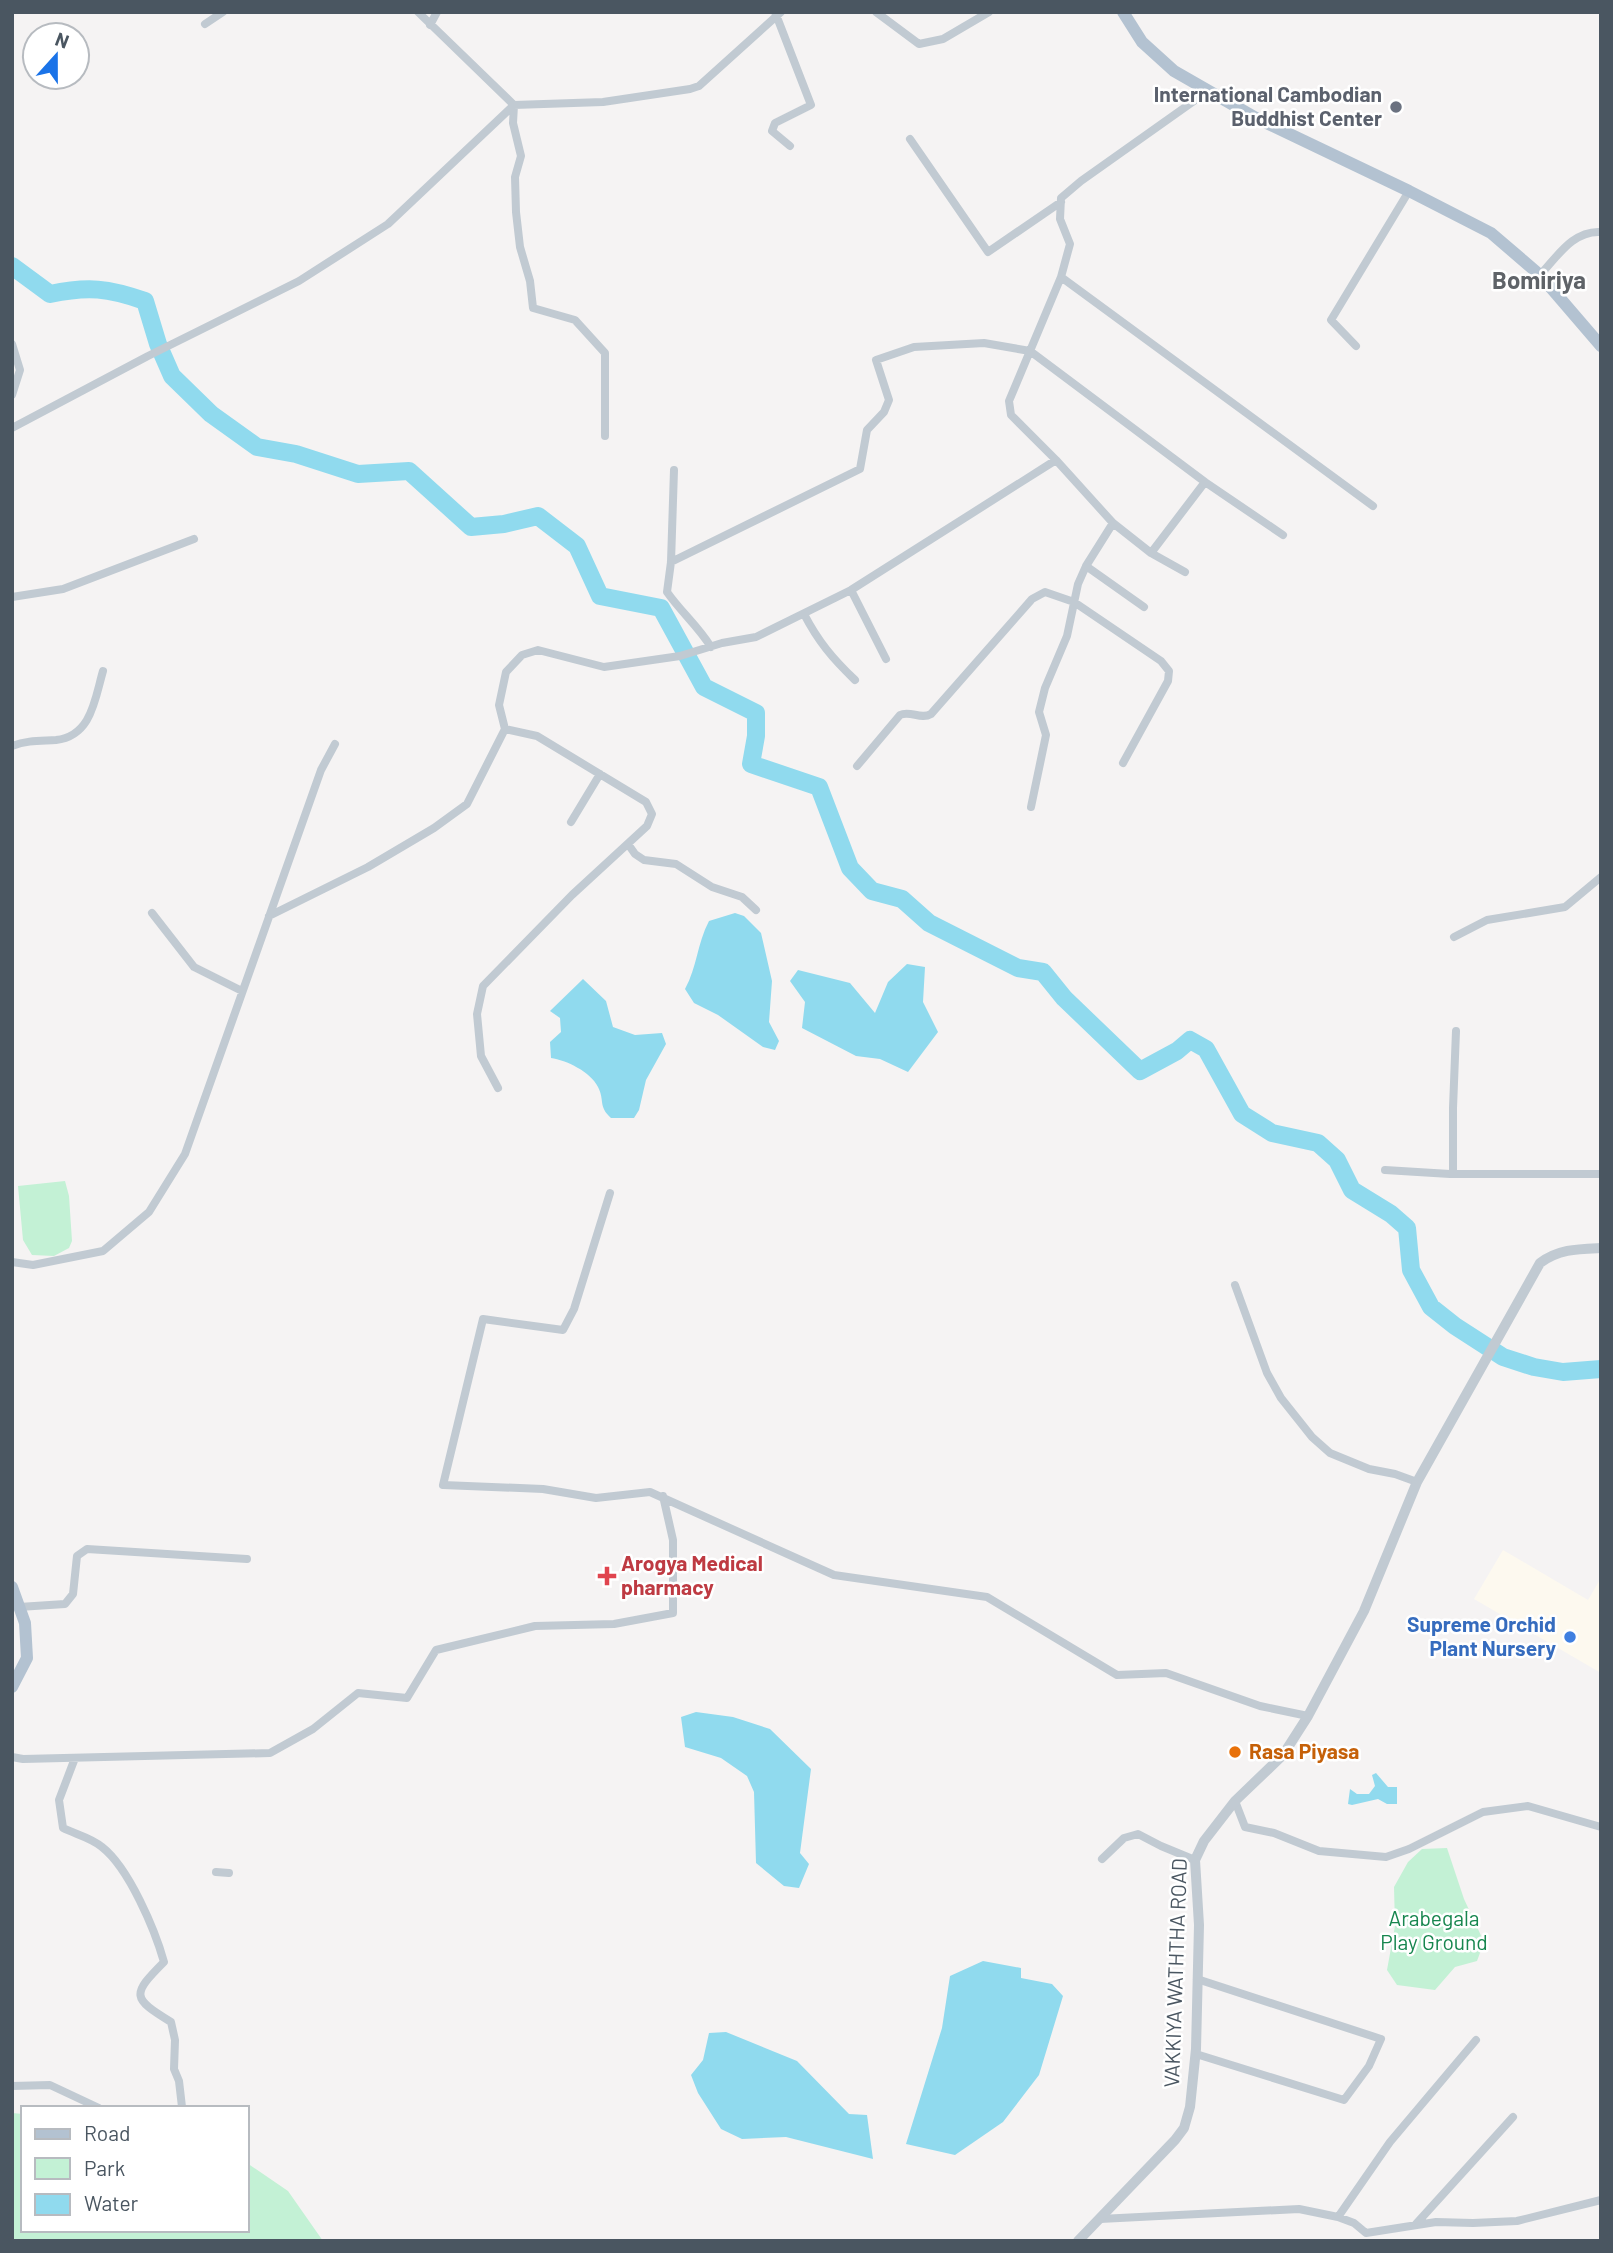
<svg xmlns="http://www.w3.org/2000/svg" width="1613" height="2253" viewBox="0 0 1613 2253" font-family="Barlow,sans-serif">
<rect width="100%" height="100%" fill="#f5f3f3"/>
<path fill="#fdf9ef" d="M 1503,1550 L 1588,1600 L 1601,1578 L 1601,1673 L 1474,1599 Z"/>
<path fill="#c3f1d5" d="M 65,1181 L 69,1196 L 72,1241 L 69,1248 L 54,1256 L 32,1255 L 23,1240 L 18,1186 Z
M 1447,1848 L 1464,1899 L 1484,1942 L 1477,1961 L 1455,1967 L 1435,1990 L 1397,1985 L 1387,1970 L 1395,1926 L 1394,1887 L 1408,1862 L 1422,1849 Z
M 12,2113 L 23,2114 L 23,2230 L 247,2230 L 247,2163 L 288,2191 L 323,2241 L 12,2241 Z"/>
<path fill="#90daee" d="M 735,913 L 744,916 L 761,933 L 772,981 L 769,1022 L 779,1041 L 775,1050 L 763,1047 L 718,1015 L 694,1003 L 685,989 C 697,967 697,944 709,921 Z
M 907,964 L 925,967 L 923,1002 L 938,1032 L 908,1072 L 880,1059 L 856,1056 L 802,1028 L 805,1002 L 790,981 L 798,970 L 850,983 L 875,1013 L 888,982 Z
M 583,979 L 606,1001 L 613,1027 L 635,1035 L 662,1033 L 666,1044 L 646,1080 L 639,1110 L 634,1118 L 611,1118 C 598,1106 605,1101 598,1087 C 591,1072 566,1060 551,1058 L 550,1042 L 561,1032 L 560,1018 L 550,1011 Z
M 696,1712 L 733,1717 L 770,1729 L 811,1769 L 800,1853 L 809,1864 L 799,1888 L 784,1886 L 756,1863 L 754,1792 L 747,1776 L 721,1758 L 685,1747 L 681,1717 Z
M 1376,1773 L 1388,1787 L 1397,1787 L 1397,1804 L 1387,1804 L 1378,1799 L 1352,1805 L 1348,1804 L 1350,1789 L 1357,1794 L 1369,1794 L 1375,1786 L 1372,1775 Z
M 983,1961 L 1021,1968 L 1021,1978 L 1052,1984 L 1063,1996 L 1039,2075 L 1003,2122 L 955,2155 L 906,2144 L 942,2028 L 950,1976 Z
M 726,2032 L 797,2061 L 849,2114 L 867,2115 L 873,2159 L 786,2137 L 742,2139 L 721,2129 L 698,2093 L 691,2075 L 703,2060 L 709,2033 Z"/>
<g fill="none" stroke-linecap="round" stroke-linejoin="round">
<path stroke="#90daee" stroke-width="18" d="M 12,266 L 50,294 C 88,286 108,288 145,301 L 158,344 L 172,376 L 211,414 L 257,447 L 296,454 L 358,474 L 409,471 L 471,527 L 504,524 L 538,516 L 577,546 L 600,596 L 661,608 L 704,687 L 756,713 L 756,736 L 751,764 L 819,787 L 850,868 L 872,891 L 902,899 L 929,923 L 1018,968 L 1043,972 L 1064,998 L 1140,1071 L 1177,1051 L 1190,1040 L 1206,1049 L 1242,1114 L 1272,1133 L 1318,1143 L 1337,1160 L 1352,1190 L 1391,1214 L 1407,1228 L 1411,1270 L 1431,1307 L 1455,1326 L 1503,1357 L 1534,1367 L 1563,1372 L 1601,1369"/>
<path stroke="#c1cad2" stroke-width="8" d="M 418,12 L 514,105 L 513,123 L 521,156 L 515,177 L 516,212 L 520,247 L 530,281 L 533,308 L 575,320 L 605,353 L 605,436
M 775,12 L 811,105 L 775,123 L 772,131 L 790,146
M 876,12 L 919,44 L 943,39 L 989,12
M 205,24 L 223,12
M 430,25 L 437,12
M 910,139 L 988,252 L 1061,202
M 1540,275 C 1557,257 1573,230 1601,232
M 1061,277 L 1373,506
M 12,344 L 20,370 L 12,395
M 1356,346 L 1331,320 L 1409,191
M 12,428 L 148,356 L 299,281 L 388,224 L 514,105 L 603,102 L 690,89 L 699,86 L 781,12
M 1056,460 L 1113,523 L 1151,553 L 1185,572
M 674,470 L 671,562 L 667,592 C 681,612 698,626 711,647
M 1151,553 L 1205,482
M 671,562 L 860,469 L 867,430 L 884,412 L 889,400 L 876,360 L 914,347 L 984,343 L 1030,351 L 1205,482 L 1283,535
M 1086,566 L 1144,607
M 851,590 L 886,659
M 12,597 L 63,589 L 194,539
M 804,614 C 818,641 832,658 855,680
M 505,729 L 499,705 L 506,672 L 522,655 L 538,650 L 604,667 L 680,656 L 722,643 L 756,637 L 851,590 L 1056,460 L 1011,415 L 1009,401 L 1061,277 L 1070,244 L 1060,219 L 1061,198 L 1081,181 L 1208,91
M 12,746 C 28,740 40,741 56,740 C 92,736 95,698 103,671
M 857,766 L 900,715 C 910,710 921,720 931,714 L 1032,599 L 1045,592 L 1074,602 L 1161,661 L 1169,671 L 1168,681 L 1123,763
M 1031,807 L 1046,735 L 1039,712 L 1045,688 L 1067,636 L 1078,584 L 1086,566 L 1113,523
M 571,822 L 600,774
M 628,844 L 635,854 L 644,860 L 676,864 L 712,887 L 742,897 L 756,910
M 152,913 L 194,967 L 242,991
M 269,916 L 368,867 L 434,828 L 467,804 L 505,729 L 537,736 L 646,802 L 652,814 L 647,826 L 572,895 L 483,986 L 477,1014 L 481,1056 L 498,1088
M 1454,937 L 1487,920 L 1565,907 L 1601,877
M 1385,1170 L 1450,1174 L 1601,1174
M 1453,1174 L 1453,1108 L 1456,1031
M 610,1193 L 574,1309 L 563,1330 L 483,1319 L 443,1485 L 543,1489 L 596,1498 L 650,1492 L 834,1575 L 987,1597 L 1117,1675 L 1166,1673 L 1260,1706 L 1308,1716
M 12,1262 L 33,1265 L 103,1251 L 149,1212 L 185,1154 L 321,770 L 335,744
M 1235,1285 L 1267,1373 L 1281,1398 L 1312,1437 L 1330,1453 L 1369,1469 L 1395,1474 L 1417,1482
M 19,1607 L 65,1604 L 73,1594 L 77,1556 L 87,1549 L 247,1559
M 12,1757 L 23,1759 L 270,1753 L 313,1729 L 358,1693 L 407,1698 L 436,1650 L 535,1626 L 614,1624 L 673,1613 L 673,1540 L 663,1496
M 75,1758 L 59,1800 L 63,1828 C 75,1834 92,1838 102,1847 C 129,1868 155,1930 164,1962 C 131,1995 132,1998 171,2022 L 175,2040 L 174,2069 L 179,2081 L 182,2107
M 1235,1801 L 1245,1827 L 1274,1833 L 1319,1851 L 1386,1857 L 1409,1849 L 1483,1812 L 1528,1806 L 1601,1827
M 1102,1859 L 1124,1838 L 1138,1834 L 1161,1846 L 1195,1860
M 216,1872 L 229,1873
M 1196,2054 L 1344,2100 L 1369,2066 L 1381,2039 L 1197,1979
M 12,2086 L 50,2085 L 99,2108
M 1338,2217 L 1390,2142 L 1476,2040
M 1100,2219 L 1299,2209 L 1338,2217 L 1354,2223 L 1366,2233 L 1436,2222 L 1473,2223 L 1517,2221 L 1601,2200
M 1416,2224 L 1513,2117"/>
<path stroke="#c1cad2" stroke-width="10" d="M 1078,2241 L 1175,2140 L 1184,2128 L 1190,2107 L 1196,2049 L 1199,1925 L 1195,1860 L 1204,1841 L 1235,1801 L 1283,1755 L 1308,1716 L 1364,1611 L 1417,1482 L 1540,1263 C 1559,1249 1578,1249 1601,1248"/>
<path stroke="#b3c2d1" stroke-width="12" d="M 1123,12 L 1142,42 L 1174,71 L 1256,118 L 1409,191 L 1491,233 L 1540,275 L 1601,346
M 12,1587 L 25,1623 L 27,1658 L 12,1687"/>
</g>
<circle fill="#6b7280" stroke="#fff" stroke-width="2.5" cx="1396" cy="107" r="7"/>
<path fill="#e0444e" stroke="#fff" stroke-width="2.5" d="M603.5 1565.5h7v7h7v7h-7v7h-7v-7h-7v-7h7z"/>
<circle fill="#3f7fe0" stroke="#fff" stroke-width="2.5" cx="1570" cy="1637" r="7"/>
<circle fill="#e8710a" stroke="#fff" stroke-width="2.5" cx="1235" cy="1752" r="7"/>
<g text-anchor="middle" stroke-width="5" stroke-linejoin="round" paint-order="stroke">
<g font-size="21" font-weight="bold" fill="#5b616d" stroke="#fff" text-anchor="end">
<text x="1382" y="102">International Cambodian<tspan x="1382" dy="24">Buddhist Center</tspan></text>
</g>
<g font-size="21" font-weight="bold" fill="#be3a42" stroke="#fff" text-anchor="start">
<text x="621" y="1571">Arogya Medical<tspan x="621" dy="24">pharmacy</tspan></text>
</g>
<g font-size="21" font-weight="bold" fill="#366cbe" stroke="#fff" text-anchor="end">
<text x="1556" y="1632">Supreme Orchid<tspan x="1556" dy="24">Plant Nursery</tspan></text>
</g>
<g font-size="21" font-weight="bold" fill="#c56008" stroke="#fff" text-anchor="start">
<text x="1249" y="1759">Rasa Piyasa</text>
</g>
<g font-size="21" fill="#17864f" stroke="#fff">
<text x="1434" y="1926">Arabegala<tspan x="1434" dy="24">Play Ground</tspan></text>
</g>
<g font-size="21" fill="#4a5661" stroke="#fff">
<text transform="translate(1176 1973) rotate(-88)" y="7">VAKKIYA WATHTHA ROAD</text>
</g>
<g font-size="24" font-weight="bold" fill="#5f6368" stroke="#fff">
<text x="1539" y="289">Bomiriya</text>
</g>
</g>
<rect width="1613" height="2253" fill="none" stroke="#4a5661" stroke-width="28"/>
<rect x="21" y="2106" width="228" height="126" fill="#ffffff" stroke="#b7bbc0" stroke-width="2"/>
<rect x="35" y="2129" width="35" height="10" fill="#b3c2d1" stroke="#b7bbc0" stroke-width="2"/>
<text x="84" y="2141" font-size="21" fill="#4a5661">Road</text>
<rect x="35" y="2158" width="35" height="21" fill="#c3f1d5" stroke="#b7bbc0" stroke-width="2"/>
<text x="84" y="2176" font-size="21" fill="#4a5661">Park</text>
<rect x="35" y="2194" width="35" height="21" fill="#90daee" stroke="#b7bbc0" stroke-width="2"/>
<text x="84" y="2211" font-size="21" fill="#4a5661">Water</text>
<g transform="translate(56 56) rotate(21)"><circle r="33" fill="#ffffff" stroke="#b7bbc0" stroke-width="2"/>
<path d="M0-5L12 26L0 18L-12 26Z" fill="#1a73e8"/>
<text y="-10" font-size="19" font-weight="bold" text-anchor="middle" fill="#4a5661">N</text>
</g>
</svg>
